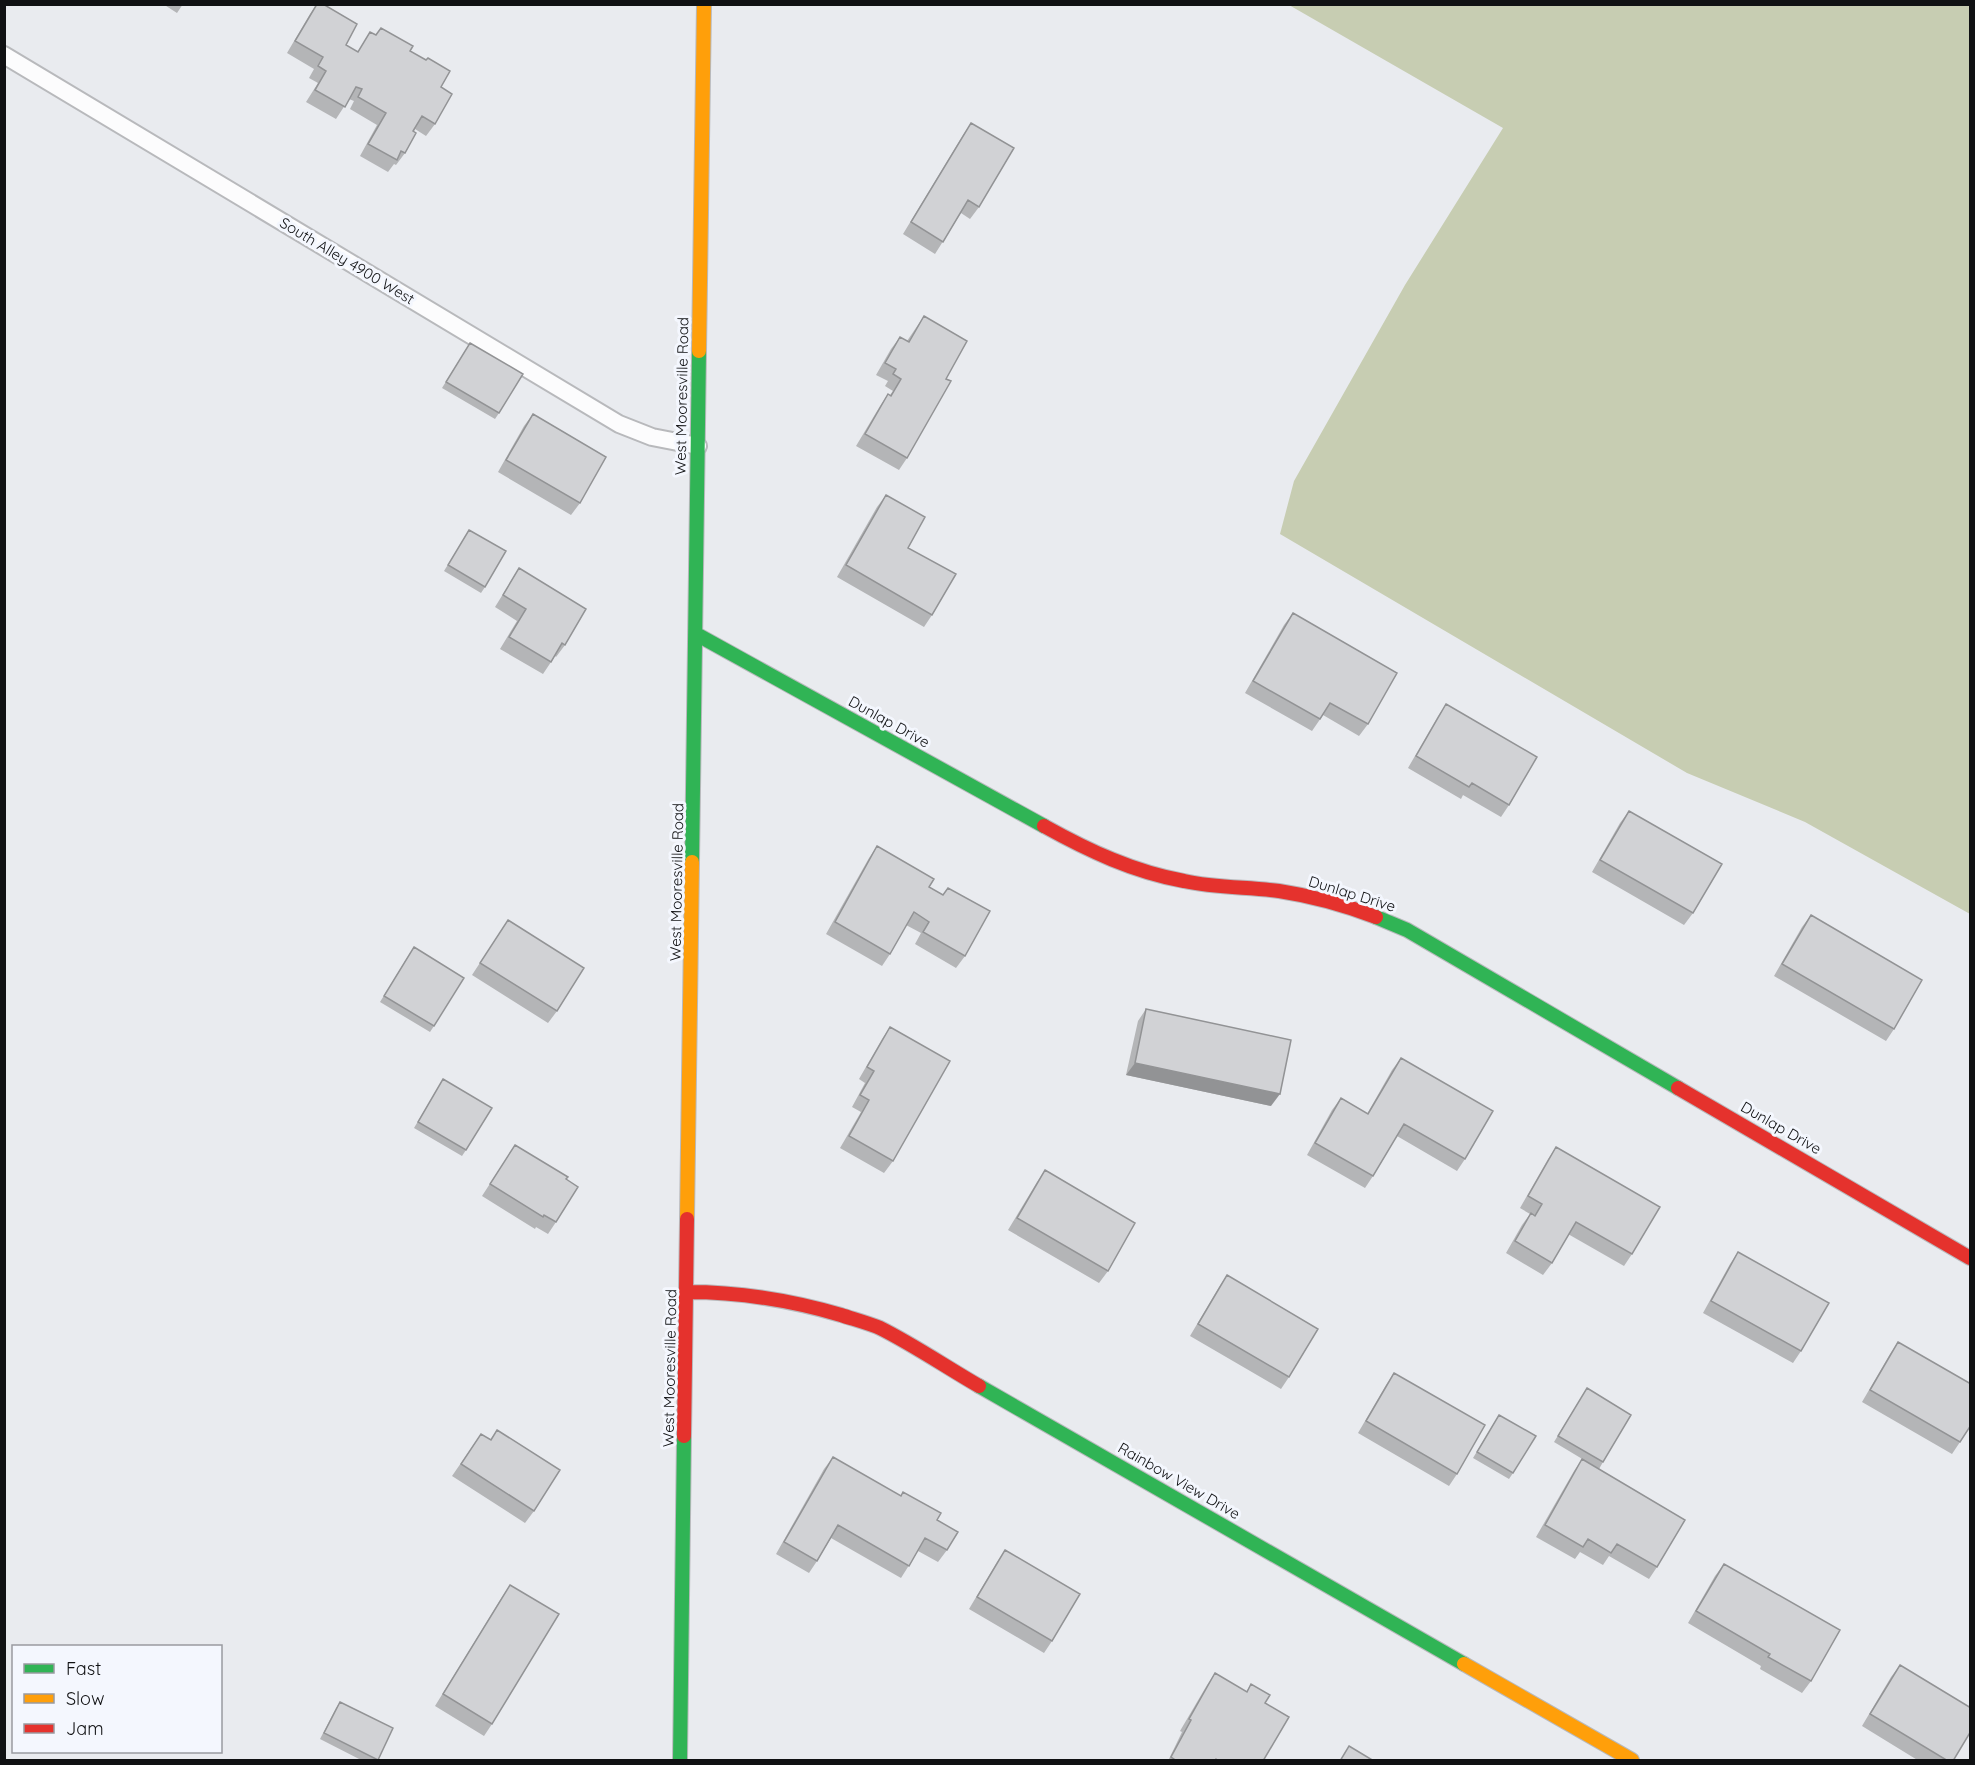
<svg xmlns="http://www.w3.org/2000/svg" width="1975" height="1765" viewBox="0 0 1975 1765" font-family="Quicksand,sans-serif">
<rect width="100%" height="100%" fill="#e9ebef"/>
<path fill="#c7cdb2" d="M 1289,5 L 1970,5 L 1970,914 L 1805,822 L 1687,773 L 1280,534 L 1294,481 L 1405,285 L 1503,128 Z"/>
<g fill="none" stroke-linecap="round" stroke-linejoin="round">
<g stroke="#b8b9bc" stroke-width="20">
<path id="lane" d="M 4,55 L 619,424 L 652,437 L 698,446"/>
</g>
<g stroke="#b8b9bc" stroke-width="16">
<path id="fast" d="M 696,634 L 1044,826
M 692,862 L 699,351
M 1376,917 L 1407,930 L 1678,1088
M 979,1386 L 1464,1664
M 680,1760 L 684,1436"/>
</g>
<g stroke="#b8b9bc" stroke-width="16">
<path id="slow" d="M 699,351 L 704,4
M 687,1219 L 692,862
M 1464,1664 L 1632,1760"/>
</g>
<g stroke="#b8b9bc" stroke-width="16">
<path id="jam" d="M 1044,826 C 1089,851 1134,872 1184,881 C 1215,888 1248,887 1279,891 C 1312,896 1345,905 1376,917
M 1678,1088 L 1970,1258
M 687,1292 C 740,1292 790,1300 841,1315 C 853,1319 868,1323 880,1328 C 914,1345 946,1367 979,1386
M 684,1436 L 687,1219"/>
</g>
<use href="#lane" stroke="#fcfcfd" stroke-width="16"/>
<use href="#fast" stroke="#30b455" stroke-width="14"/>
<use href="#slow" stroke="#ff9f0a" stroke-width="14"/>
<use href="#jam" stroke="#e5322d" stroke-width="14"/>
</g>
<path fill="#b4b5b7" d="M 163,4 L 183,4 L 177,13 Z
M 317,4 L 346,45 L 358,52 L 370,32 L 375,35 L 381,28 L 410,51 L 441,87 L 435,124 L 426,136 L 415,129 L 405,153 L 396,165 L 394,164 L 388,172 L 360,156 L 377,125 L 350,109 L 354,101 L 349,99 L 336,119 L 306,102 L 318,83 L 309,78 L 314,69 L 287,53 L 310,14 Z
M 971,123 L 979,207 L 970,219 L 961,213 L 935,254 L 903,234 L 963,135 Z
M 924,316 L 946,379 L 907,458 L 899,470 L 856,446 L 880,406 L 888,394 L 890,395 L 893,391 L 885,386 L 888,381 L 876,375 L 891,349 L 900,337 L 907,341 Z
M 470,343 L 499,413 L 495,419 L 442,388 Z
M 533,414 L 580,503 L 571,515 L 498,472 L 524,426 Z
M 886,495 L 908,548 L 932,615 L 924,627 L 837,577 L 877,507 Z
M 469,530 L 485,587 L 481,593 L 444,571 Z
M 519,568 L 565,645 L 556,657 L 555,656 L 543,674 L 500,649 L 517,621 L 495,607 Z
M 1293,613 L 1368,724 L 1359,736 L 1323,715 L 1312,731 L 1245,693 L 1284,625 Z
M 1446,704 L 1509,805 L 1501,817 L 1463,795 L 1461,799 L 1408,768 L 1438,716 Z
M 1629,811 L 1693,913 L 1684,925 L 1592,872 L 1620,823 Z
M 877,846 L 929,887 L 943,895 L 948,888 L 965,956 L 956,968 L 915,944 L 921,933 L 906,925 L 890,954 L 882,966 L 826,934 L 869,858 Z
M 1811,915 L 1894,1029 L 1886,1041 L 1774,976 L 1802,927 Z
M 508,920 L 557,1011 L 548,1023 L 472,975 Z
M 410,953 L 434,1026 L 430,1032 L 380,1002 Z
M 1146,1009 L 1271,1106 L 1126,1075 L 1138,1021 Z
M 890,1027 L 893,1161 L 884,1173 L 840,1148 L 861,1112 L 852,1107 L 865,1083 L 859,1079 L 882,1039 Z
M 1401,1058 L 1465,1159 L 1457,1171 L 1397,1136 L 1373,1176 L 1365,1188 L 1307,1155 L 1332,1110 L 1341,1098 L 1367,1114 L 1392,1070 Z
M 443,1079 L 466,1150 L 462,1156 L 414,1128 Z
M 515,1145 L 566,1179 L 556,1222 L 548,1234 L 536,1227 L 535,1229 L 482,1196 Z
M 1556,1147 L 1632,1254 L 1624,1266 L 1568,1234 L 1552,1263 L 1543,1275 L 1506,1253 L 1522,1225 L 1530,1214 L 1520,1208 L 1548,1159 Z
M 1045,1170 L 1108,1271 L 1099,1283 L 1008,1230 L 1037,1182 Z
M 1738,1252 L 1801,1351 L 1793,1363 L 1703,1313 L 1730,1264 Z
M 1227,1275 L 1289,1377 L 1281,1389 L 1190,1336 L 1219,1287 Z
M 1898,1342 L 1960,1442 L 1952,1454 L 1862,1402 L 1890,1354 Z
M 1394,1373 L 1457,1474 L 1449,1486 L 1358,1433 L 1386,1385 Z
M 1587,1388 L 1603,1462 L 1599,1469 L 1554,1442 Z
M 1499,1415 L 1513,1473 L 1509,1479 L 1473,1458 Z
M 497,1430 L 534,1511 L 525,1523 L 452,1476 L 481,1434 L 490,1440 Z
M 833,1457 L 937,1520 L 947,1550 L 938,1562 L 918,1551 L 901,1578 L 831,1538 L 817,1561 L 809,1573 L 776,1554 L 824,1469 Z
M 1582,1459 L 1657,1567 L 1649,1579 L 1609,1556 L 1603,1565 L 1580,1552 L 1575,1559 L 1536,1537 L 1574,1471 Z
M 1005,1550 L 1052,1641 L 1044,1653 L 969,1609 L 997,1562 Z
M 1724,1564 L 1811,1681 L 1802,1693 L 1760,1669 L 1761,1666 L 1688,1623 L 1715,1576 Z
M 510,1585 L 492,1724 L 484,1736 L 435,1706 L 502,1597 Z
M 1900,1665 L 1953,1761 L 1919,1761 L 1862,1726 L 1891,1677 Z
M 1215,1673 L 1246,1692 L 1251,1684 L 1265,1703 L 1263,1761 L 1168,1761 L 1182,1732 L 1180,1731 L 1207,1685 Z
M 340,1702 L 393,1728 L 377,1761 L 363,1761 L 320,1739 L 336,1708 Z"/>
<path fill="#929395" d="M 1135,1063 L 1280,1094 L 1271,1106 L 1126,1075 Z"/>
<path fill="#d1d2d5" stroke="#929395" stroke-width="1.5" d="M 317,4 L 323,4 L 357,24 L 346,45 L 358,52 L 370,32 L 376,35 L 381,28 L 413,46 L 410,51 L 426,60 L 428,58 L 450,71 L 441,87 L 452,94 L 435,124 L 422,116 L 413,131 L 416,133 L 405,153 L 401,151 L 397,160 L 368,144 L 386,113 L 358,97 L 362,89 L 356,87 L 345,107 L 315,90 L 326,71 L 318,66 L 323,57 L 295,41 Z
M 971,123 L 1014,148 L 979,207 L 968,200 L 943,242 L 911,222 Z
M 924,316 L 967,341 L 946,379 L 951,381 L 907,458 L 865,434 L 888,394 L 891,396 L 901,379 L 893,374 L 896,369 L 885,363 L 900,337 L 909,342 Z
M 470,343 L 523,374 L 499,413 L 446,382 Z
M 533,414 L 606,457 L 580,503 L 506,460 Z
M 886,495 L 925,517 L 908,548 L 956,574 L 932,615 L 846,565 Z
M 469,530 L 506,551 L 485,587 L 448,565 Z
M 519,568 L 586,609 L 565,645 L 562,643 L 551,662 L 509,637 L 526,609 L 503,595 Z
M 1293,613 L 1397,673 L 1368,724 L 1330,703 L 1320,719 L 1253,681 Z
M 1446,704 L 1537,757 L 1509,805 L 1472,783 L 1469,787 L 1416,756 Z
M 1629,811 L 1722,864 L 1693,913 L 1600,860 Z
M 877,846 L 934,879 L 929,887 L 943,895 L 948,888 L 990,911 L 965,956 L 923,932 L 929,922 L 914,912 L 890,954 L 835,922 Z
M 1811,915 L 1922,980 L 1894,1029 L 1782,964 Z
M 508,920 L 584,968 L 557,1011 L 480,963 Z
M 414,947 L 464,978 L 434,1026 L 384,996 Z
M 1146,1009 L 1291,1040 L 1280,1094 L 1135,1063 Z
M 890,1027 L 950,1061 L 893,1161 L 849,1136 L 869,1100 L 860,1095 L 874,1071 L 867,1067 Z
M 1401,1058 L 1493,1111 L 1465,1159 L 1404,1124 L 1373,1176 L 1315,1143 L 1341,1098 L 1368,1114 Z
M 443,1079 L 492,1108 L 466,1150 L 418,1122 Z
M 515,1145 L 568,1177 L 566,1179 L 578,1187 L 556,1222 L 544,1215 L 543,1217 L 490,1184 Z
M 1556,1147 L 1660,1207 L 1632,1254 L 1576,1222 L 1552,1263 L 1515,1241 L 1531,1213 L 1535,1216 L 1542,1204 L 1528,1196 Z
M 1045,1170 L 1135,1223 L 1108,1271 L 1017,1218 Z
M 1738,1252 L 1829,1303 L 1801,1351 L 1711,1301 Z
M 1227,1275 L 1318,1329 L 1289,1377 L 1198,1324 Z
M 1898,1342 L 1971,1384 L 1971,1425 L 1960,1442 L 1870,1390 Z
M 1394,1373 L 1485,1425 L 1457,1474 L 1366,1421 Z
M 1587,1388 L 1631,1415 L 1603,1462 L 1558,1436 Z
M 1499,1415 L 1536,1436 L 1513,1473 L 1477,1452 Z
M 497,1430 L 560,1470 L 534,1511 L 461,1464 L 481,1434 L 491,1440 Z
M 833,1457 L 901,1496 L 903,1492 L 941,1513 L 937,1520 L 958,1532 L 947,1550 L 925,1538 L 909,1566 L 838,1525 L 817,1561 L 784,1542 Z
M 1582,1459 L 1685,1520 L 1657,1567 L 1617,1544 L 1611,1553 L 1588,1539 L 1583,1547 L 1545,1525 Z
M 1005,1550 L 1080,1594 L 1052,1641 L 977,1597 Z
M 1724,1564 L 1840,1630 L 1811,1681 L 1768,1657 L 1770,1654 L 1696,1611 Z
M 510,1585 L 559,1614 L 492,1724 L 443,1694 Z
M 1900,1665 L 1971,1708 L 1971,1731 L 1953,1761 L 1948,1761 L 1870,1714 Z
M 1215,1673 L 1247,1692 L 1251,1684 L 1270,1695 L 1265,1703 L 1289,1717 L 1263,1761 L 1219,1761 L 1216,1759 L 1215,1761 L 1177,1761 L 1171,1757 L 1191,1720 L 1189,1719 Z
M 340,1702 L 393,1728 L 378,1760 L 324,1733 Z
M 1349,1746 L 1374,1761 L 1340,1761 Z"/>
<g text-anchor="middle" stroke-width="6" stroke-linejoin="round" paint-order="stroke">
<g font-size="15" fill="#101113" stroke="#f4f7fe">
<text transform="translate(347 261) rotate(31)" y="5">South Alley 4900 West</text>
<text transform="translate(682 396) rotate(-89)" y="5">West Mooresville Road</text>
<text transform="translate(889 722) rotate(29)" y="5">Dunlap Drive</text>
<text transform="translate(677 882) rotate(-89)" y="5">West Mooresville Road</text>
<text transform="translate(1352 894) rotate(17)" y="5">Dunlap Drive</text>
<text transform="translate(1781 1128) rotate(30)" y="5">Dunlap Drive</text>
<text transform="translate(670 1368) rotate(-89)" y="5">West Mooresville Road</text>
<text transform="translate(1179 1481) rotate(30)" y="5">Rainbow View Drive</text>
</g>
</g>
<rect width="1975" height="1765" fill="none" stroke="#101113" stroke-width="12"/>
<rect x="12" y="1645" width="210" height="108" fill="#f4f7fe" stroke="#999ba0" stroke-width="1.5"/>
<rect x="24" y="1664" width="30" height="9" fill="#30b455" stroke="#999ba0" stroke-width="1.5"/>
<text x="66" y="1675" font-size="18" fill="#101113">Fast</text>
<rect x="24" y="1694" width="30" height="9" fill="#ff9f0a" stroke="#999ba0" stroke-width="1.5"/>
<text x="66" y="1705" font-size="18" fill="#101113">Slow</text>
<rect x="24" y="1724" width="30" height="9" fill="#e5322d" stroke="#999ba0" stroke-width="1.5"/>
<text x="66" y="1735" font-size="18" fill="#101113">Jam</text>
</svg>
